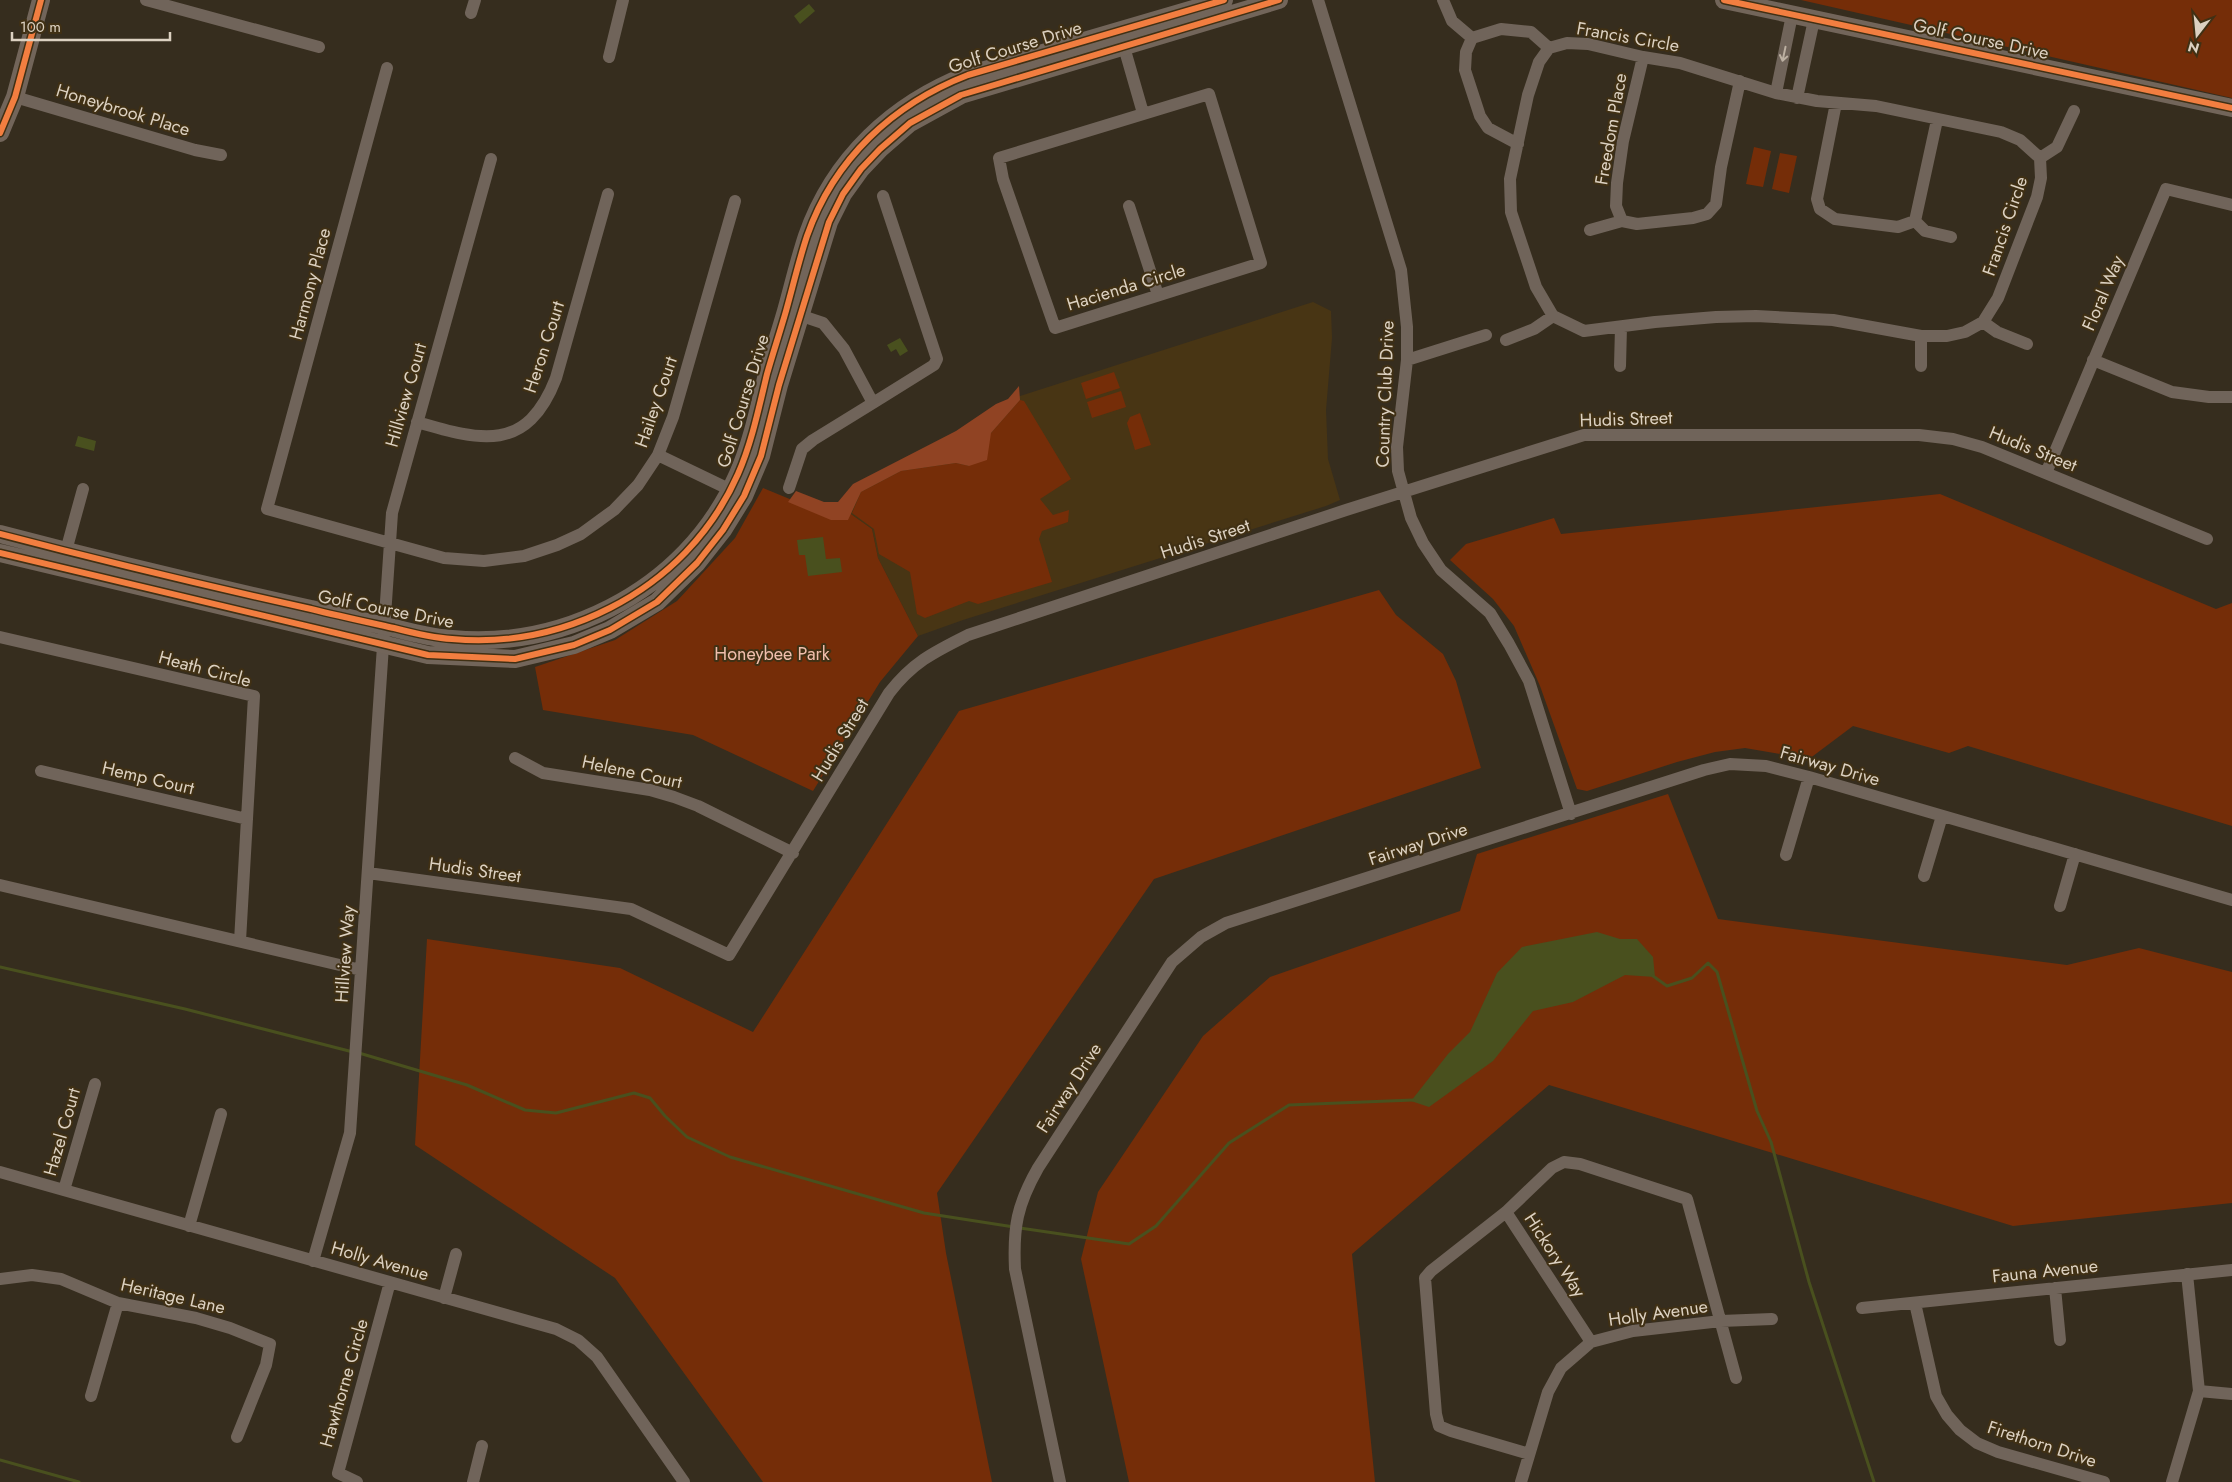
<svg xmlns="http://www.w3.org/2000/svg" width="2232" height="1482" viewBox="0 0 2232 1482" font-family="Jost,sans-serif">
<rect width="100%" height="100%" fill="#362d1e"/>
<path fill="#483514" d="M 1313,302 L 1331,311 L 1332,338 L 1326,410 L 1328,459 L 1340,500 L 1326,506 L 963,620 L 918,636 L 878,558 L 872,529 L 848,512 L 858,488 L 1017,397 Z"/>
<path fill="#752d08" d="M 1801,0 L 2232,0 L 2232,98 Z
M 1754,147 L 1771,151 L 1763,187 L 1746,184 Z
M 1780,153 L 1797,156 L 1789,193 L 1772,189 Z
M 1114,372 L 1120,388 L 1086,399 L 1081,383 Z
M 1121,391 L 1126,407 L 1092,418 L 1087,402 Z
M 1020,400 L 1024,401 L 1071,479 L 1040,499 L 1053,515 L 1069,510 L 1068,522 L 1042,531 L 1039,539 L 1052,582 L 978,604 L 969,601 L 925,618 L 917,614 L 910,572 L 879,554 L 874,529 L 852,513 L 861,492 L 901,471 L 956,463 L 969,466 L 991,433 Z
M 1140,413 L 1151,445 L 1135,450 L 1127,423 L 1130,417 Z
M 763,488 L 826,514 L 848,512 L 872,529 L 878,558 L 918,636 L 880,682 L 813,791 L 693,735 L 543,710 L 535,667 L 615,640 L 677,601 L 735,538 Z
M 1940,494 L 2216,609 L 2232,603 L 2232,826 L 1968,746 L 1949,753 L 1853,726 L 1809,759 L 1745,748 L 1715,752 L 1677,762 L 1587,791 L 1577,789 L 1540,686 L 1514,626 L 1493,599 L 1450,560 L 1466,544 L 1554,518 L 1561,534 Z
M 1379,590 L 1396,615 L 1443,654 L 1456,681 L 1481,768 L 1154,879 L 937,1193 L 946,1253 L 992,1482 L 763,1482 L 615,1278 L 415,1145 L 427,939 L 620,968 L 753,1032 L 959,711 Z
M 1668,794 L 1718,919 L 2067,965 L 2139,948 L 2232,972 L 2232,1203 L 2013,1226 L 1549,1085 L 1352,1254 L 1375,1482 L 1129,1482 L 1081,1259 L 1098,1192 L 1203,1036 L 1270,977 L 1460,911 L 1477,854 Z"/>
<path fill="#904323" d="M 1019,386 L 1020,400 L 991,433 L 987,460 L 969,466 L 956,463 L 901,471 L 861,492 L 848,520 L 831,520 L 788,502 L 796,491 L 824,502 L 838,502 L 853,484 L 956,431 L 996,404 L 1008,399 Z"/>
<path fill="#49501e" d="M 809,4 L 815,11 L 800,24 L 794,16 Z
M 900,338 L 908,351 L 900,356 L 896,349 L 891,352 L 887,345 Z
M 78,436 L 96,441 L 94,451 L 75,446 Z
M 823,537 L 826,559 L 840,558 L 842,572 L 808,576 L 805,555 L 799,555 L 797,540 Z
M 1597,932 L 1620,939 L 1637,939 L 1653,957 L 1655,977 L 1625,975 L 1573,1002 L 1533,1011 L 1493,1061 L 1429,1107 L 1411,1101 L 1448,1054 L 1470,1032 L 1497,973 L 1522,947 Z"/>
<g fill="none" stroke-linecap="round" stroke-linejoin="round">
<path stroke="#49501e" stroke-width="3" d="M 0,967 L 185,1009 L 353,1052
M 1653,976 L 1667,986 L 1692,978 L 1708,963 L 1717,972 L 1757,1111 L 1771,1142 L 1809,1282 L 1874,1482
M 359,1053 L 467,1085 L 525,1110 L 556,1113 L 634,1093 L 650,1098 L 665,1116 L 687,1137 L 730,1157 L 924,1213 L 1014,1227
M 1020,1228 L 1129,1244 L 1156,1226 L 1229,1143 L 1289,1105 L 1413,1100
M 0,1460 L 79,1482"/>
<path stroke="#70645a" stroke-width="12" d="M 146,0 L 319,47
M 1318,0 L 1401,270 L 1407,327 L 1407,360 L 1397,447 L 1398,471 L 1411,518 L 1423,543 L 1441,570 L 1490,613 L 1509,644 L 1529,681 L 1571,814
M 1443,0 L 1452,21 L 1472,38
M 471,13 L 475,0
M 1567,43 L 1588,44 L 1643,57 L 1680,63 L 1776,93 L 1817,101 L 1876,106 L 2001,132 L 2020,140 L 2040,158 L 2041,178 L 2037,197 L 1998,298 L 1983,322 L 1965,332 L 1947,336 L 1921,336 L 1833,320 L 1756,316 L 1716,317 L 1655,322 L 1584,331 L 1553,316 L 1536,287 L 1511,212 L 1510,179 L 1528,95 L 1539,62 L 1549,48 Z
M 1124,47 L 1143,113
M 609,57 L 623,0
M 1643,57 L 1623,141 L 1617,183 L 1616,206 L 1622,221 L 1637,224 L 1693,218 L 1707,214 L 1716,204 L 1721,167 L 1740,81
M 387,68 L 267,509 L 444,558 L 484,561 L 524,556 L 557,545 L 581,534 L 614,510 L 638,485 L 658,455 L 673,417 L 735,201
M 1776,93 L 1792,15
M 1209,94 L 1261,263 L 1055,328 L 1003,179 L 999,158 Z
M 15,97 L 195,150 L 221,155
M 1797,98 L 1814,20
M 1836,103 L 1817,199 L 1820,209 L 1835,219 L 1898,227 L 1915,221
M 1518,144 L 1488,128 L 1480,116 L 1465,70 L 1466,52 L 1472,38 L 1501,29 L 1531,32 L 1549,48
M 2040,158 L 2057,147 L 2074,111
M 1129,206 L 1158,295
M 1915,221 L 1937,120
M 1915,221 L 1925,231 L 1951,237
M 1590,230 L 1622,221
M 1983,322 L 1997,332 L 2027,344
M 1921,336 L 1921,366
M 1506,340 L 1534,329 L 1553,316
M 1407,360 L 1486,335
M 2093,360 L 2172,392 L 2209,397 L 2232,397
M 1620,366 L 1621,327
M 873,403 L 934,365 L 937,359 L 883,196
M 417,422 C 481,441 527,453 556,378 L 608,194
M 658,455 L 737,493
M 2046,473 L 2166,189 L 2232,205
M 789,488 L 802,449 L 813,440 L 873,403 L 844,349 L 823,323 L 793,313
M 64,558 L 83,489
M 0,637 L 254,696 L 240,941
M 515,758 L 543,773 L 650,790 L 674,797 L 698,806 L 793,853
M 41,771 L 247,819
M 1786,855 L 1809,777
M 368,873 L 631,909 L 729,955 L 889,693 C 913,662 934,652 968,635 L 1346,510 L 1584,435 L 1919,435 L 1953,439 L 1982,447 L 2207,539
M 1924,876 L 1942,816
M 0,885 L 361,970
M 2060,906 L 2075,854
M 0,1172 L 556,1329 L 578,1340 L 597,1357 L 684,1482
M 64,1190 L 95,1084
M 1506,1212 L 1591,1342
M 189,1226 L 221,1114
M 313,1261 L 350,1133 L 392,513 L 491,159
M 0,1279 L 32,1275 L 61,1279 L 118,1303 L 196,1318 L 230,1328 L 270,1344 L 266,1365 L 237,1437
M 2055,1288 L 2060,1340
M 444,1298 L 456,1254
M 1915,1303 L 1936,1396 L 1947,1415 L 1960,1430 L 1977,1443 L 1998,1452 L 2104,1482
M 1862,1308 L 2232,1270
M 2199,1391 L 2232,1394
M 91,1396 L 118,1303
M 1529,1454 L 1451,1431 L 1439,1426 L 1436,1414 L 1425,1278 L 1431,1271 L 1506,1212 L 1552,1168 L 1564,1162 L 1580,1164 L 1687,1199 L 1736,1378
M 357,1482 L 338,1473 L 390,1282
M 473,1482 L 482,1446
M 1060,1482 L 1015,1269 C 1013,1227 1017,1205 1038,1168 L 1172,962 L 1201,937 L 1226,923 L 1704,770 L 1730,764 L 1766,766 L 1809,777 L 2232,900
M 1521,1482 L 1548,1392 L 1561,1368 L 1591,1342 L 1633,1331 L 1721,1321 L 1772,1319
M 2172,1482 L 2199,1391 L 2187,1274"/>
<path stroke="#72655a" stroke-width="18" d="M 1724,0 L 2232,108
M 0,133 L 15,97 L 41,0
M 0,534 C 103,561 207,586 311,609 C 339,616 367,622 394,628 C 413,633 433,638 452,639 C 507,644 561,633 610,608 C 667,579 712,533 738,474 C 752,442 759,407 767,374 C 773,353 780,332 786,311 C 793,286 799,260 807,236 C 834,159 893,104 968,75 L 1224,0
M 0,553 L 428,655 L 515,659 L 574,645 L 610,630 L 657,602 L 697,563 L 723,530 L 744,496 L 761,456 L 779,385 L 829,222 L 843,194 L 861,169 L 880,149 L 910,123 L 961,95 L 1279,0"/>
<g stroke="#403014" stroke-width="9">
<path id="cycleway" d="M 1724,0 L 2232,108
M 0,133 L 15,97 L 41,0
M 0,534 C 103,561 207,586 311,609 C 339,616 367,622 394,628 C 413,633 433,638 452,639 C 507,644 561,633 610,608 C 667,579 712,533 738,474 C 752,442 759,407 767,374 C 773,353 780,332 786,311 C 793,286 799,260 807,236 C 834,159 893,104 968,75 L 1224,0
M 0,553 L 428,655 L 515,659 L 574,645 L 610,630 L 657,602 L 697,563 L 723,530 L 744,496 L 761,456 L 779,385 L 829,222 L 843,194 L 861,169 L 880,149 L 910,123 L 961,95 L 1279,0"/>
</g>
<use href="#cycleway" stroke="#f27e40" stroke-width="6"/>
</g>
<defs><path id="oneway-shaft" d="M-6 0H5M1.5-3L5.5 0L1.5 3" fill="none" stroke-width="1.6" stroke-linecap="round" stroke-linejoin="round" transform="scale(1.25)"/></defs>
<use stroke="#bcb0a2" href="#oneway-shaft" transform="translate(1784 54) rotate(102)"/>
<g text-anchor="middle" stroke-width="4" stroke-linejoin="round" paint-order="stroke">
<g font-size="18" fill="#dcd1c1" stroke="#403014">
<text transform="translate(1628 37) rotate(10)" y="6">Francis Circle</text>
<text transform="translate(1981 39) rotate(12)" y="6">Golf Course Drive</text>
<text transform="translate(1015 47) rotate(-17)" y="6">Golf Course Drive</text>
<text transform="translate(123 110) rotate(17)" y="6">Honeybrook Place</text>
<text transform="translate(1611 129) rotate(-80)" y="6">Freedom Place</text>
<text transform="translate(2005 226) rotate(-71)" y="6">Francis Circle</text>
<text transform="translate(310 284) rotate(-75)" y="6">Harmony Place</text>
<text transform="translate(1126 287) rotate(-17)" y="6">Hacienda Circle</text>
<text transform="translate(2103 293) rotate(-67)" y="6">Floral Way</text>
<text transform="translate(544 347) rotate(-72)" y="6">Heron Court</text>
<text transform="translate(1385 394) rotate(-88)" y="6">Country Club Drive</text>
<text transform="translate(406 395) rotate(-74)" y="6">Hillview Court</text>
<text transform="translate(743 401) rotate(-73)" y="6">Golf Course Drive</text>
<text transform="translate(656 402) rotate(-71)" y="6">Hailey Court</text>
<text transform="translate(1626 419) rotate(-2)" y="6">Hudis Street</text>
<text transform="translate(2033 449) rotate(22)" y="6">Hudis Street</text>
<text transform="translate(1205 539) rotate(-18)" y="6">Hudis Street</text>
<text transform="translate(386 609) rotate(11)" y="6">Golf Course Drive</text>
<text transform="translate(205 669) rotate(15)" y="6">Heath Circle</text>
<text transform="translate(840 740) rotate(-59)" y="6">Hudis Street</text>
<text transform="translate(1830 766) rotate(16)" y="6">Fairway Drive</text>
<text transform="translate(632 772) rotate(12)" y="6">Helene Court</text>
<text transform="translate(148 778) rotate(13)" y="6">Hemp Court</text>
<text transform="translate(1418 844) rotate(-18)" y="6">Fairway Drive</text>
<text transform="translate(475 870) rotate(8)" y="6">Hudis Street</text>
<text transform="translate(345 954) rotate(-86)" y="6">Hillview Way</text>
<text transform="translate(1069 1088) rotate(-57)" y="6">Fairway Drive</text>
<text transform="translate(62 1132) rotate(-74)" y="6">Hazel Court</text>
<text transform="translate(1555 1255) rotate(57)" y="6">Hickory Way</text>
<text transform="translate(380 1261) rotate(16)" y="6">Holly Avenue</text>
<text transform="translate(2045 1271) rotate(-6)" y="6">Fauna Avenue</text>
<text transform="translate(173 1296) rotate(13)" y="6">Heritage Lane</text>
<text transform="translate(1658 1313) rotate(-8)" y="6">Holly Avenue</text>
<text transform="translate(344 1383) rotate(-74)" y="6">Hawthorne Circle</text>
<text transform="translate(2042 1444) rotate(18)" y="6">Firethorn Drive</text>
</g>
<g font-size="18" fill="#efbeac" stroke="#403014">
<text x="772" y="660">Honeybee Park</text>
</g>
</g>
<g transform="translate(2197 35) rotate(196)" stroke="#403014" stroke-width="4" paint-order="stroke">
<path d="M0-4L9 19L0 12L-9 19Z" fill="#dcd1c1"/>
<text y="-8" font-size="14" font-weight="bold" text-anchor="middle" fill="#dcd1c1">N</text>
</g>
<path d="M12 32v8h158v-8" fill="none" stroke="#dcd1c1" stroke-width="2.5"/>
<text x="20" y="32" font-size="15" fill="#dcd1c1" stroke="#403014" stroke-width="4" paint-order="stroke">100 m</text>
</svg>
